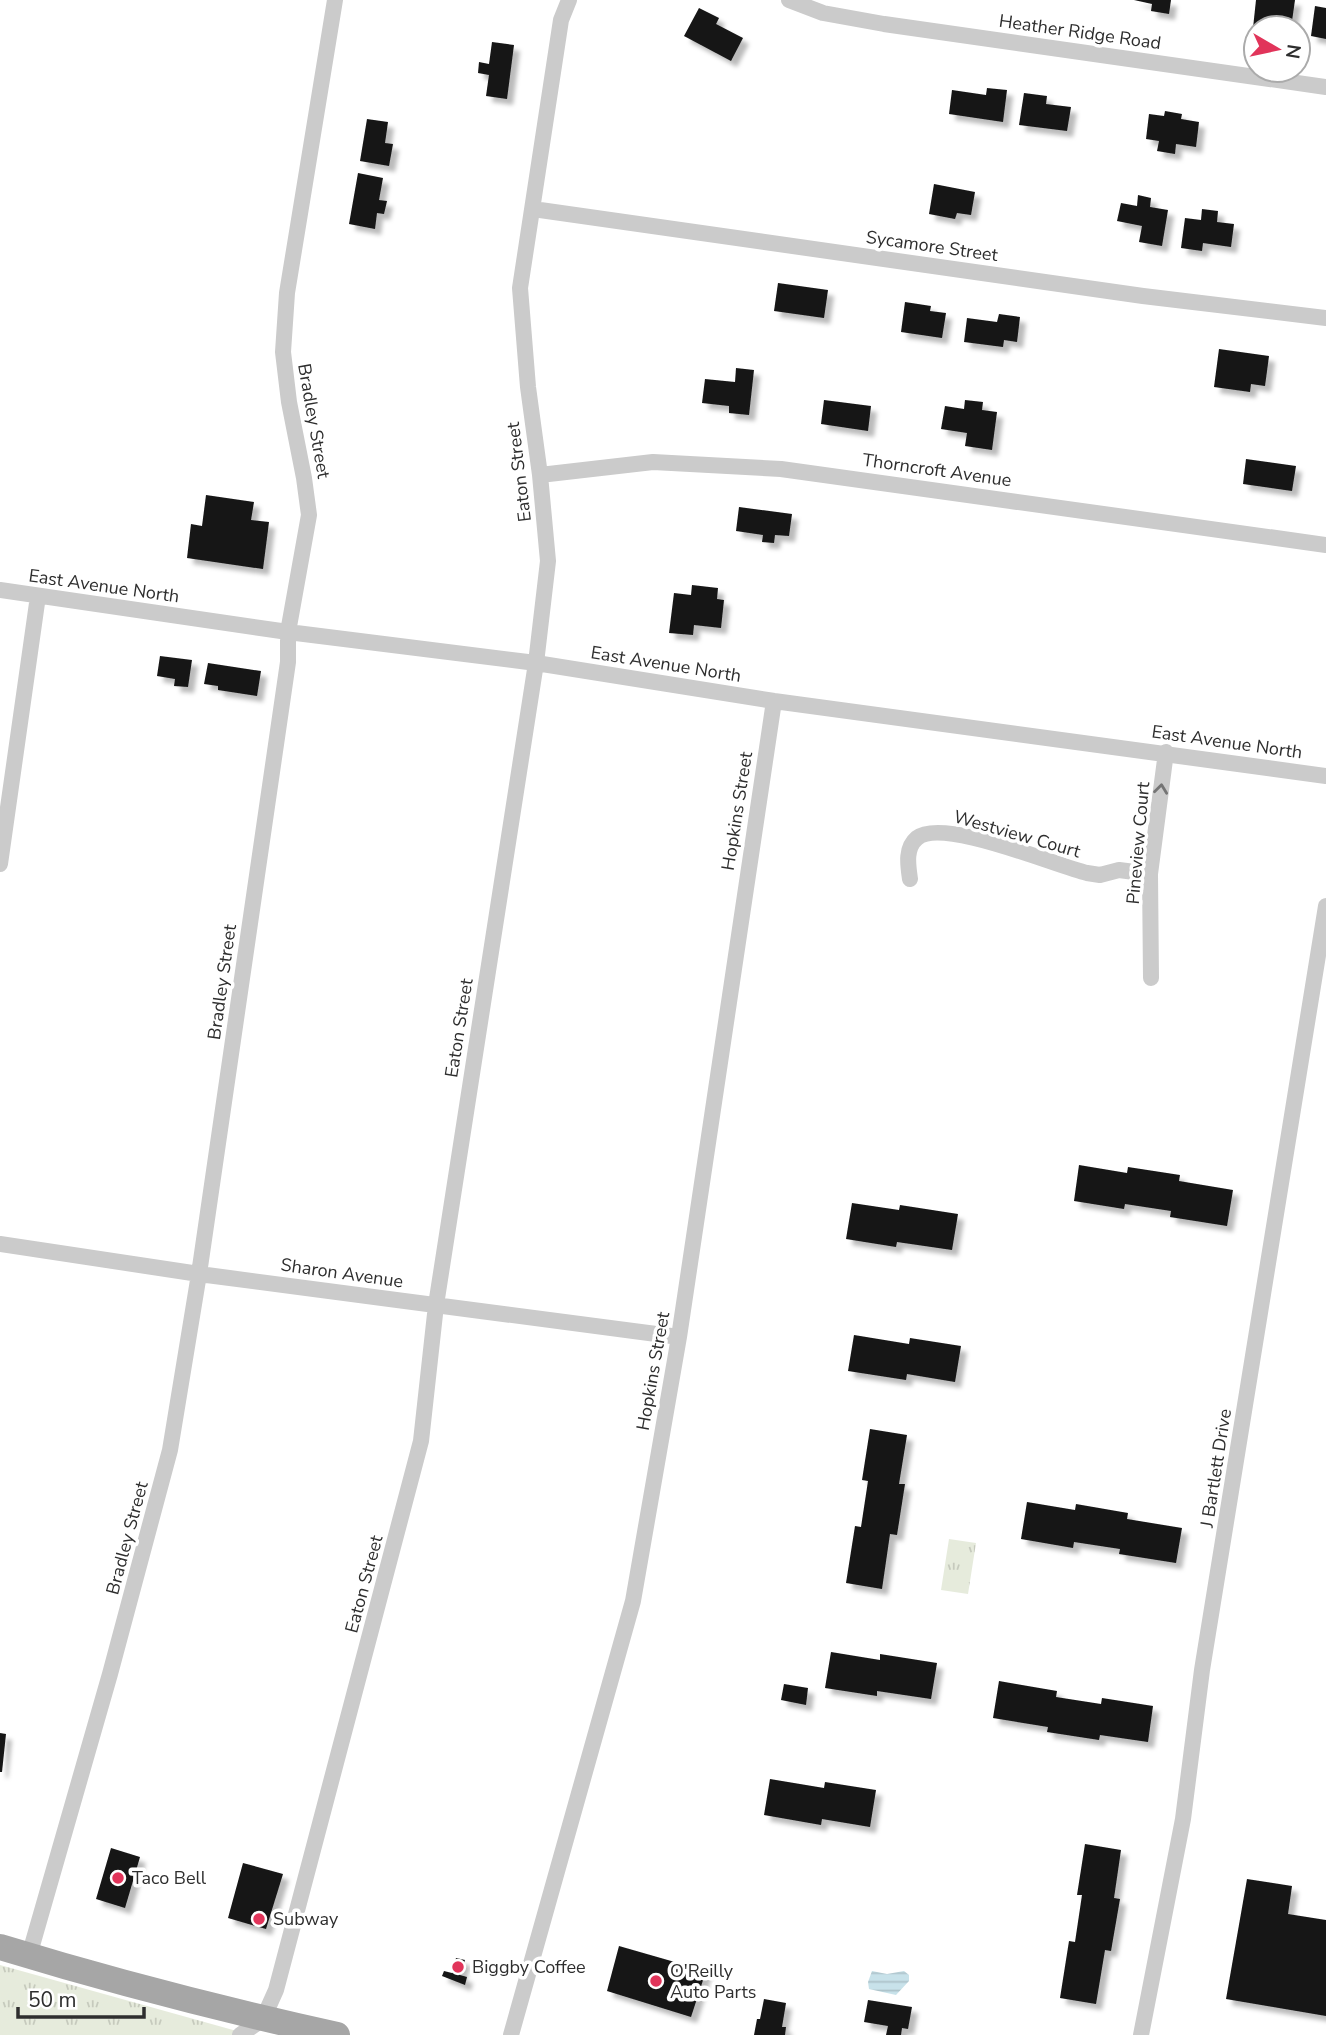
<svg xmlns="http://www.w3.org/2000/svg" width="1326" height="2035" viewBox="0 0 1326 2035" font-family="'Nunito Sans',sans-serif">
<defs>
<pattern id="park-tufts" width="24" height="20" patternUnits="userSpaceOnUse" patternTransform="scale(1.75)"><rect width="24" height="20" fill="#e6ebdc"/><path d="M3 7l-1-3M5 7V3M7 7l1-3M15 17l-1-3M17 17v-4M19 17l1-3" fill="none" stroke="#c6cabd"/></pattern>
<pattern id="water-rules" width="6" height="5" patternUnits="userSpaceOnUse" patternTransform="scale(1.75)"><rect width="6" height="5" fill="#c8e2ea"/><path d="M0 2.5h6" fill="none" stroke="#acc2c9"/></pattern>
<filter id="shadow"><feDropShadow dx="6" dy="6" stdDeviation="2" flood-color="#0004"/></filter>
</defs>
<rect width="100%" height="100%" fill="#fff"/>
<path fill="url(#park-tufts)" d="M 949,1539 L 976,1543 L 968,1594 L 941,1590 Z
M 0,1965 L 251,2035 L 0,2035 Z"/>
<path fill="url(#water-rules)" d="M 872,1971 L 887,1974 L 904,1971 L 909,1975 L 909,1981 L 896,1995 L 869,1989 L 868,1982 Z"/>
<path fill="#151515" filter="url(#shadow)" d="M 1134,0 L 1171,0 L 1169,14 L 1151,11 L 1152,4 Z
M 1256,0 L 1295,0 L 1291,28 L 1271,25 L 1271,28 L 1253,28 Z
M 1315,6 L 1326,8 L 1326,39 L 1311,36 Z
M 699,8 L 719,18 L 716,24 L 743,38 L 731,61 L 684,36 Z
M 492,42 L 514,45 L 507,99 L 486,96 L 489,75 L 478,73 L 479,62 L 489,64 Z
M 987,88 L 1007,90 L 1003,122 L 949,114 L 952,90 L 986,95 Z
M 1024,93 L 1047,96 L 1046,104 L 1071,107 L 1067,131 L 1019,125 Z
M 1165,111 L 1182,114 L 1181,119 L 1199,122 L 1196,147 L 1176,144 L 1175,154 L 1157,151 L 1159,141 L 1146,139 L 1149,114 L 1164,116 Z
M 367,119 L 388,122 L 385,143 L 393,144 L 389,166 L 360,161 Z
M 358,173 L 383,178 L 379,200 L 387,201 L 384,214 L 377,213 L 375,229 L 349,224 Z
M 934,184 L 975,192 L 971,215 L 957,213 L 955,219 L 929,214 Z
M 1138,195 L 1151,198 L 1150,207 L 1168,210 L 1162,246 L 1139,242 L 1142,226 L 1117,221 L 1121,203 L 1137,206 Z
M 1202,209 L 1218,211 L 1217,222 L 1234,224 L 1231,247 L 1203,243 L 1202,251 L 1181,248 L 1185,218 L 1201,220 Z
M 778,283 L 828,290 L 824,318 L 774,311 Z
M 905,302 L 931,306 L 930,311 L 946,313 L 942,338 L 901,332 Z
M 999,314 L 1020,317 L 1017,342 L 1004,340 L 1003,347 L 964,342 L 967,318 L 997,322 Z
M 1219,349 L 1269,356 L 1265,386 L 1251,384 L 1250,392 L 1214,387 Z
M 736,368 L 754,370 L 749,415 L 729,413 L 729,406 L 702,403 L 705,379 L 735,382 Z
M 824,400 L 871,406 L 868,431 L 821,424 Z
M 965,400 L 983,402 L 982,410 L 997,412 L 992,450 L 965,446 L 967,433 L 941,429 L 945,406 L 964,409 Z
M 1246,459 L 1296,466 L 1292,491 L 1243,484 Z
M 206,495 L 254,502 L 251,520 L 269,522 L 263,569 L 187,558 L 191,524 L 202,526 Z
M 739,507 L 792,514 L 789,536 L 775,535 L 774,543 L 762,542 L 763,535 L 736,531 Z
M 692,585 L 718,588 L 717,599 L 724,600 L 721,628 L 694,625 L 693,635 L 669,633 L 674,593 L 691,595 Z
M 160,656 L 192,660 L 188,687 L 174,686 L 175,679 L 157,676 Z
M 208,663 L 261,671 L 257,696 L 218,690 L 218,686 L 204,684 Z
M 1079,1165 L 1127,1173 L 1128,1167 L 1180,1175 L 1179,1181 L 1233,1190 L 1227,1226 L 1170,1217 L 1171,1211 L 1125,1204 L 1124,1209 L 1074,1201 Z
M 852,1203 L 899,1210 L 900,1205 L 958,1214 L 952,1250 L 897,1242 L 896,1247 L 846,1239 Z
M 854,1335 L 909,1344 L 910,1338 L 961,1346 L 955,1382 L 907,1374 L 906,1380 L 848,1371 Z
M 870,1429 L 907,1435 L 899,1484 L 905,1484 L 897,1535 L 890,1534 L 882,1589 L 846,1583 L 855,1526 L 861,1527 L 868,1481 L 862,1480 Z
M 1027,1502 L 1075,1510 L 1076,1504 L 1128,1513 L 1127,1519 L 1182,1528 L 1176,1563 L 1119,1554 L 1120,1549 L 1074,1542 L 1073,1548 L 1021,1539 Z
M 831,1652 L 880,1660 L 880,1654 L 937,1663 L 931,1699 L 877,1691 L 877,1696 L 825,1688 Z
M 999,1681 L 1057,1691 L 1056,1697 L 1101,1704 L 1102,1698 L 1153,1706 L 1148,1742 L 1100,1735 L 1099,1740 L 1047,1732 L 1048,1727 L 993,1718 Z
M 784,1684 L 808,1688 L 806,1705 L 781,1700 Z
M 0,1733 L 6,1734 L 2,1772 L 0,1772 Z
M 770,1779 L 824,1788 L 825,1782 L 876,1790 L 870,1827 L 822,1819 L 821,1825 L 764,1815 Z
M 1085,1844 L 1121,1850 L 1114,1898 L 1120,1899 L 1111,1951 L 1105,1950 L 1096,2004 L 1060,1998 L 1069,1941 L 1075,1942 L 1082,1895 L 1077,1895 Z
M 111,1848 L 140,1857 L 125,1908 L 96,1899 Z
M 243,1863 L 283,1874 L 266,1929 L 228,1918 Z
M 1247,1879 L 1292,1886 L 1288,1914 L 1326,1920 L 1326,2016 L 1226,1999 Z
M 619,1946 L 706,1971 L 691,2017 L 607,1991 Z
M 456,1958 L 465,1960 L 460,1975 L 467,1977 L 465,1985 L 442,1976 L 444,1971 L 452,1973 Z
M 764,1999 L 786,2003 L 782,2027 L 786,2027 L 785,2035 L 754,2035 L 757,2019 L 760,2019 Z
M 868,2000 L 912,2007 L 908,2029 L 902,2028 L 901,2035 L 886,2035 L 888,2026 L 864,2022 Z"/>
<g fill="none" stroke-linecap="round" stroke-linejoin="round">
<path stroke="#cbcbcb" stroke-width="16" d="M 789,0 L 823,13 L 884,24 L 1326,87
M 533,209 L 1143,296 L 1326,318
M 540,475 L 653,462 L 781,469 L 1326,545
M 0,590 L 288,632 L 536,663 L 774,701 L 1326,776
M 0,864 L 38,596
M 910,879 C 908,865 905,848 917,838 C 942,817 1054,865 1087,873 L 1100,875 L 1119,870 L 1150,874
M 1151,978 L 1150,874 L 1166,752
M 0,1244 L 199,1274 L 679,1337
M 29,1956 L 110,1674 L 170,1450 L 199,1274 L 288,662 L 288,632 L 309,515 L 304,478 L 289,402 L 283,352 L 287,293 L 335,0
M 240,2035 L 263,2019 L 276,1990 L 421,1441 L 436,1305 L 536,663 L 548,561 L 540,475 L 528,387 L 520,288 L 561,20 L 569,0
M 511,2035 L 633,1601 L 679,1337 L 774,701
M 1141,2035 L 1183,1819 L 1202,1670 L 1326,906"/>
<path stroke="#a6a6a6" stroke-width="26" d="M 0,1947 C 111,1981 224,2010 337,2035"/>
</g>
<defs><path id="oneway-chevron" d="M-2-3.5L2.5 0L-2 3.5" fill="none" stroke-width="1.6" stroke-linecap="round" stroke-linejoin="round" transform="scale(1.75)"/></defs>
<use stroke="#757575" href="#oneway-chevron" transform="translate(1161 789) rotate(-83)"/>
<g fill="#e1345a" stroke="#fff" stroke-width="2.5">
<circle cx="118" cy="1878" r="7"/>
<circle cx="259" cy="1919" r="7"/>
<circle cx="458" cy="1967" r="7"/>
<circle cx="656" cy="1981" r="7"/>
</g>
<g text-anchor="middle" stroke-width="7" stroke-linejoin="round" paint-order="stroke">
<g font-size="18" fill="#2e2e2e" stroke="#fff">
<text transform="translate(1080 32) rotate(8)" y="6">Heather Ridge Road</text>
<text transform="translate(932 246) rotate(8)" y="6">Sycamore Street</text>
<text transform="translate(314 421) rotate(80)" y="6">Bradley Street</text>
<text transform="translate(937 470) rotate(8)" y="6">Thorncroft Avenue</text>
<text transform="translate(519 472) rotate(-97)" y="6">Eaton Street</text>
<text transform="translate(104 586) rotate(8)" y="6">East Avenue North</text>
<text transform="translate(666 664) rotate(9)" y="6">East Avenue North</text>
<text transform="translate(1227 742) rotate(8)" y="6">East Avenue North</text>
<text transform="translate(737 811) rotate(-81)" y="6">Hopkins Street</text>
<text transform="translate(1017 834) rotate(16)" y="6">Westview Court</text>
<text transform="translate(1138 843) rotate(-85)" y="6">Pineview Court</text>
<text transform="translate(222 982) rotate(-82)" y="6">Bradley Street</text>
<text transform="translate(459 1028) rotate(-81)" y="6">Eaton Street</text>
<text transform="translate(342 1273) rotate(8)" y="6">Sharon Avenue</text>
<text transform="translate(653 1371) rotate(-80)" y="6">Hopkins Street</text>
<text transform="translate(1216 1468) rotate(-81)" y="6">J Bartlett Drive</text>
<text transform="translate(127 1538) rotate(-75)" y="6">Bradley Street</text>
<text transform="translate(364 1584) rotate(-75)" y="6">Eaton Street</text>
</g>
<g font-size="18" fill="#2e2e2e" stroke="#fff" text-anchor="start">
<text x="132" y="1884">Taco Bell</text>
<text x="273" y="1925">Subway</text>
<text x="472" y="1973">Biggby Coffee</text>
<text x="670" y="1977">O'Reilly<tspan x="670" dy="21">Auto Parts</tspan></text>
</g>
</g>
<g transform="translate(1277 49) rotate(99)"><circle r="33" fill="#ffffff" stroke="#ababab" stroke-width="2"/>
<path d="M0-5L12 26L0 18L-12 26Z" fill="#e1345a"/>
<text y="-10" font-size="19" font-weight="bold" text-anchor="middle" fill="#2e2e2e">N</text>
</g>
<path d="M18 2007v10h126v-10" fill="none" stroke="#2e2e2e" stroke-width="3.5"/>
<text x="28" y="2007" font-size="21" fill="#2e2e2e" stroke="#ffffff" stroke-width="5" paint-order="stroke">50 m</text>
</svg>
